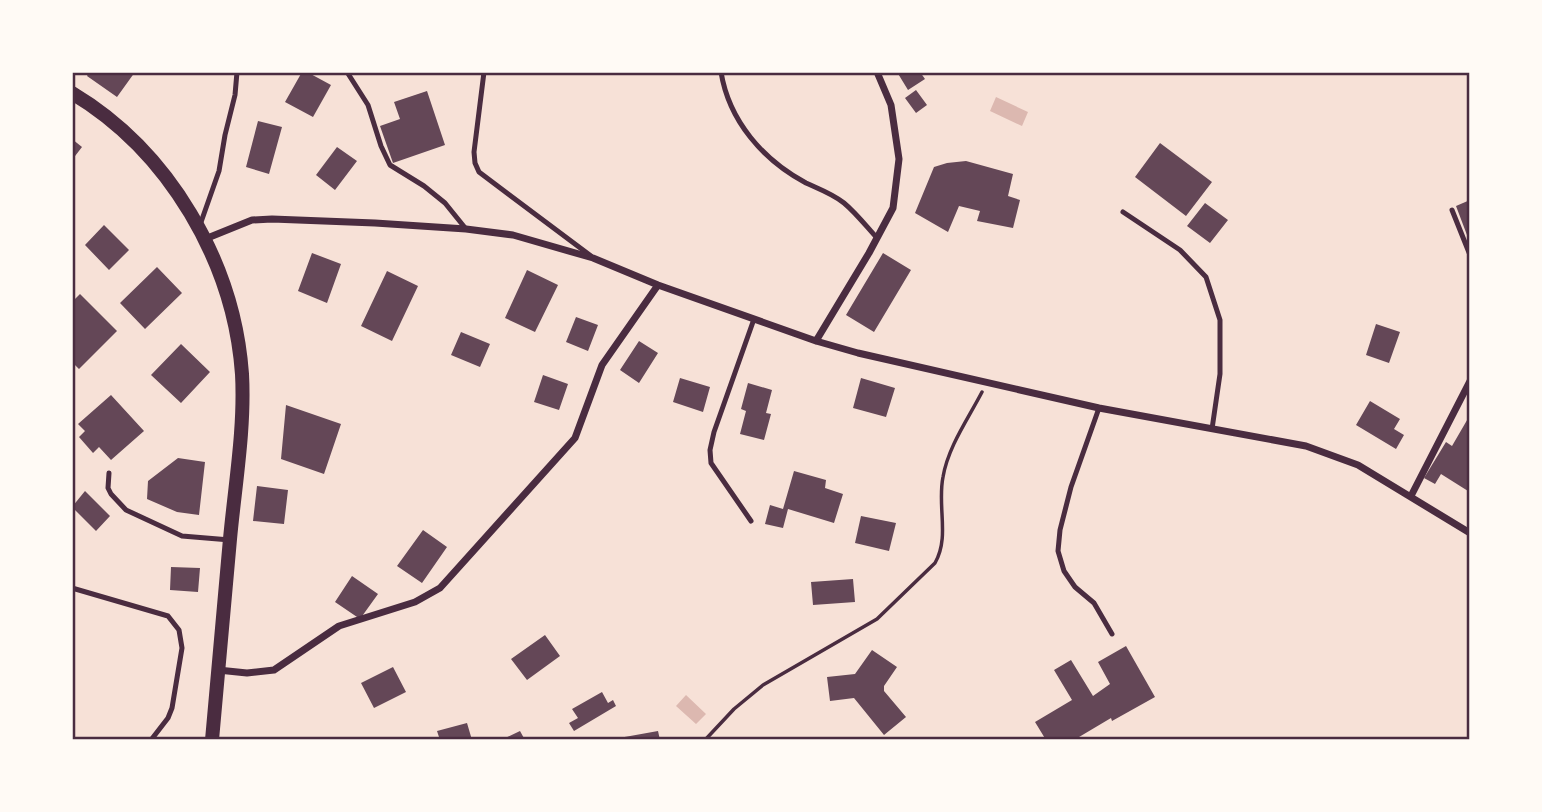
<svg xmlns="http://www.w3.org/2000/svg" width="1542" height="812" viewBox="0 0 1542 812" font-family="Arial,sans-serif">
<rect width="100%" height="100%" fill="#f7e1d7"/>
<path fill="#dcb8b0" d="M 996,97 L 1028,112 L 1022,126 L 990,111 Z
M 686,695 L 706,714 L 696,724 L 676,706 Z"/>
<path fill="#644757" d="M 89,72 L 135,72 L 117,97 L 87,76 Z
M 302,72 L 307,72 L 331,85 L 313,117 L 285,102 Z
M 897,72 L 920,72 L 925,79 L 908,90 Z
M 916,90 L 927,105 L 916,113 L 905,98 Z
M 427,91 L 445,145 L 393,163 L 380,126 L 400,119 L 394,102 Z
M 258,121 L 282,127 L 269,174 L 246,167 Z
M 72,139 L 82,147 L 72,160 Z
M 1160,143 L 1212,182 L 1186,216 L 1135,177 Z
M 337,147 L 357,161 L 335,190 L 316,175 Z
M 966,161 L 1013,174 L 1008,196 L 1020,200 L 1013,228 L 977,221 L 980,211 L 959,206 L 948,232 L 915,213 L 934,167 L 947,163 Z
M 1470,200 L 1470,243 L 1456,206 Z
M 1205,203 L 1228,220 L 1210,243 L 1187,226 Z
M 104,225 L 129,250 L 109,270 L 85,245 Z
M 312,253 L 341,264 L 327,303 L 298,291 Z
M 883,253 L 911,270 L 874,332 L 846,315 Z
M 157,267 L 182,293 L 145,329 L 120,303 Z
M 527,270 L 558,285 L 535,332 L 505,318 Z
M 387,271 L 418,286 L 392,341 L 361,326 Z
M 80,294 L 117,331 L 79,369 L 72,362 L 72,302 Z
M 576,317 L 598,325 L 588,351 L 566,342 Z
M 1376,324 L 1400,332 L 1389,363 L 1366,355 Z
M 461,332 L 490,344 L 480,367 L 451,355 Z
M 639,341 L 658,353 L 639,383 L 620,370 Z
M 181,344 L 210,372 L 181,403 L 151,375 Z
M 543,375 L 568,384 L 559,410 L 534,402 Z
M 680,378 L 710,387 L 703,412 L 673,402 Z
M 861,378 L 895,388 L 886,417 L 853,408 Z
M 748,383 L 772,390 L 766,413 L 771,414 L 764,440 L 740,434 L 746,411 L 741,409 Z
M 111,395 L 144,431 L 111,460 L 99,447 L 93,453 L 79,437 L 85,431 L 78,424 Z
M 1370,401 L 1400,419 L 1394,429 L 1404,435 L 1396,449 L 1356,425 Z
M 286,405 L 341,424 L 324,474 L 281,459 Z
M 1470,415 L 1470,486 L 1468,491 L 1441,474 L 1435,484 L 1424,478 L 1446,442 L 1452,446 Z
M 178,458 L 205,462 L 199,515 L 177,512 L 147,499 L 148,481 Z
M 794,471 L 826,480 L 825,488 L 843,494 L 834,523 L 788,509 L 783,528 L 765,524 L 770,505 L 783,509 Z
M 257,486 L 288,490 L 284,524 L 253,521 Z
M 85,491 L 110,516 L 96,531 L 72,507 Z
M 861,516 L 896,523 L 889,551 L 855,543 Z
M 423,530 L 447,547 L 422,583 L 397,566 Z
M 171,567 L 200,568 L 198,592 L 170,590 Z
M 352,576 L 378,594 L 360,619 L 335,602 Z
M 853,579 L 855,602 L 813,605 L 811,582 Z
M 545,635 L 560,656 L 527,680 L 511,659 Z
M 1126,646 L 1155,697 L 1112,721 L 1111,718 L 1074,740 L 1046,740 L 1035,722 L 1072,700 L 1054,670 L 1071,660 L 1093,696 L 1110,684 L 1098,662 Z
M 872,650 L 897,667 L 884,686 L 884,691 L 906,717 L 884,735 L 854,698 L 830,701 L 827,677 L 855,674 Z
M 393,667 L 406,692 L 374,708 L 361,683 Z
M 602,692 L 608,703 L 613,700 L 616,706 L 574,731 L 569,723 L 578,718 L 572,709 Z
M 467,723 L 472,740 L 440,740 L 437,731 Z
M 520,731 L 525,740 L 501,740 Z
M 658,731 L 660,740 L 619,740 L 619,738 Z"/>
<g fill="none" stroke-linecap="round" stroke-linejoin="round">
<path stroke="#4a2c40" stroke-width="3.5" d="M 705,740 L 734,709 L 763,685 L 877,619 L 935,563 C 950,537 937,506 943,477 C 948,447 968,419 982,392"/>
<path stroke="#4a2c40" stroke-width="5" d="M 347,72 L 368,105 L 381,146 L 390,165 L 424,186 L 445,203 L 466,229
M 484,72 L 474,152 L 475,163 L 479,172 L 591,256
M 721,72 C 729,121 763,160 806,183 C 819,189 833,194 844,203 C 856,213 866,226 877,238
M 1452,210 L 1470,255
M 1123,212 L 1180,250 L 1206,277 L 1220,320 L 1220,374 L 1212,429
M 200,225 L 219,171 L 225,135 L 235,95 L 237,72
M 1099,408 L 1071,487 L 1060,530 L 1058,551 L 1064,571 L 1075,587 L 1094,603 L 1112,634
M 109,473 L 108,488 L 111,494 L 126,510 L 182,536 L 230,540
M 751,521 L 711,463 L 710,450 L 714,432 L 754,319
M 72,588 L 168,616 L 179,630 L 182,648 L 172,708 L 168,718 L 151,740"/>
<path stroke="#4a2c40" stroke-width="7" d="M 205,239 L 252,220 L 272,219 L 375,223 L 466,229 L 513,235 L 593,258 L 658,285 L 816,341 L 858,353 L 1099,408 L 1306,446 L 1358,465 L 1470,533
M 816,341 L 869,253 L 893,208 L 899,159 L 891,105 L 877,72
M 1411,496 L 1470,381
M 218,670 L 247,673 L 274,670 L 339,626 L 415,602 L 440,588 L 575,438 L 602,365 L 658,285"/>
<path stroke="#4a2c40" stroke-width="14" d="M 72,93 C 169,151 234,262 242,374 C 245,428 235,485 230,539 C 224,606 218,673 212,740"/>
</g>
<rect width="1542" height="812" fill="none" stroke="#fffaf5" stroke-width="147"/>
<rect x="74" y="74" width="1394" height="664" fill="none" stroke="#4a2c40" stroke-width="2.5"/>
</svg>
